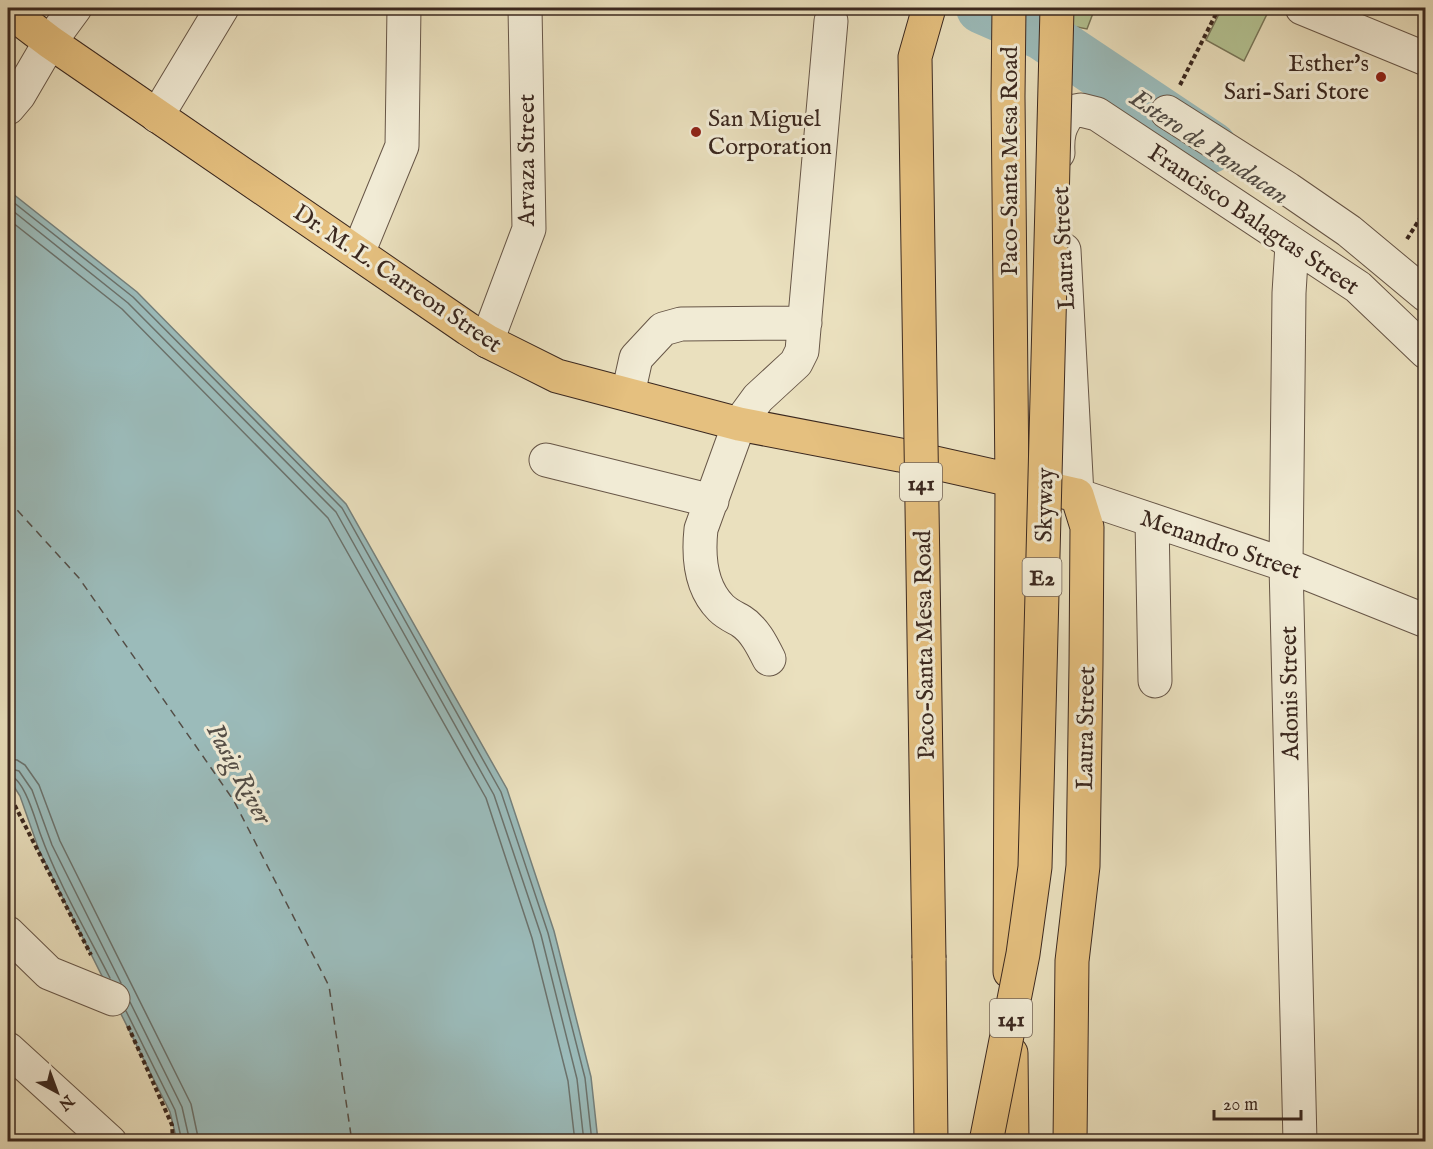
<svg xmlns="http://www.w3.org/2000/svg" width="1433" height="1149" viewBox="0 0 1433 1149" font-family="'IM FELL English',serif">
<rect width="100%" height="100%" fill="#eae0be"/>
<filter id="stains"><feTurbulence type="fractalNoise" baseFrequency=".00333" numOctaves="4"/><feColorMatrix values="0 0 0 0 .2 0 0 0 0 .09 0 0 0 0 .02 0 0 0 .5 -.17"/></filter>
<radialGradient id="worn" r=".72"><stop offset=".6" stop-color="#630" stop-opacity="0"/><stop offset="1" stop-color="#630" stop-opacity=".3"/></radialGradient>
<path fill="#b4c393" stroke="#787659" stroke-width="1.5" d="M 1058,8 L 1095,8 L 1087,29 L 1072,26 Z
M 1222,8 L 1270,8 L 1244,61 L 1206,40 Z"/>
<path fill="#9bbbba" stroke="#75807c" stroke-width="1.5" d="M 8,190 L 137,292 L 346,504 L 507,789 L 554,931 L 591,1077 L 598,1141 L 177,1141 L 170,1112 L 39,850 L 20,796 L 8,777 Z"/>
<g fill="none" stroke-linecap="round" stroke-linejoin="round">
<path stroke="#6b726c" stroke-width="1.5" d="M 8,198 L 133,297 L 342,508 L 501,792 L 548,933 L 585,1078 L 592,1142
M 8,207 L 128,303 L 336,512 L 494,795 L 541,935 L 577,1079 L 584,1142
M 8,219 L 122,309 L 328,518 L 486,798 L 532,938 L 568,1081 L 575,1142
M 8,759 L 17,760 L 25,765 L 39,785 L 60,841 L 191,1104 L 199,1142
M 8,768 L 19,771 L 32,790 L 52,845 L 121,983
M 8,775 C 24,777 35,819 40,833 C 58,883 86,931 110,978
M 130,1002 L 182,1107 L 190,1142
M 126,1011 L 175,1110 L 182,1142"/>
<path stroke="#9bbbba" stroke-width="52" d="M 982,8 L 1042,34 L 1211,147"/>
<path stroke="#534d46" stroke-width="1.5" stroke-dasharray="8 6" stroke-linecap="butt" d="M 8,500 L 79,578 L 234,801 L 329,986 L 352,1142"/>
<g stroke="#675647" stroke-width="35">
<path id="minor" d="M 1302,8 L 1426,59
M 8,108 L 19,95 L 50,42 L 75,8
M 1167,112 L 1288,189 L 1349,231 L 1426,295
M 157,116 L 222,8
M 1058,153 C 1057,136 1059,126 1070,112 L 1081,110 L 1097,114 L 1358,287 L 1426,352
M 1292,245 L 1289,293 L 1286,565 L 1300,1142
M 1064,250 L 1077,495 L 1286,565 L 1426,621
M 358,253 L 402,146 L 404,8
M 487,341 L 529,229 L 525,8
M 628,394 L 636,358 L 663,329 L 681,324 L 805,323
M 546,460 L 712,501
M 1152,520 L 1155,681
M 769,659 C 762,645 754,629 741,621 C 734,617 727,614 721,608 C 700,587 698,557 701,529 L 739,424 L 758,398 L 796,363 L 802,351 L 831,21
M 8,933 L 49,973 L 113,999
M 8,1049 L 110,1142"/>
</g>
<g stroke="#3b281f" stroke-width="35">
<path id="major" d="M 1009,8 L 1008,96 L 1012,481 L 1010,972
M 8,10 L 50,42 L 468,329 L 487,341 L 557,376 L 739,424 L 900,455 L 1077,495
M 929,958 L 931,1142
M 1011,1053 L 1012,1142
M 1070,1142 L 1072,961 L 1083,866 L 1086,664 L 1087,527 L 1077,495"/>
</g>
<path stroke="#3b281f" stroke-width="4" stroke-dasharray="4.5 3" stroke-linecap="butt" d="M 1180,85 L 1219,8
M 1407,239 L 1426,209
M 8,792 L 91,955
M 128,1026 L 172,1125 L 173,1142"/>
<use href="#minor" stroke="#f1ebd5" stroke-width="33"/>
<use href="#major" stroke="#e5c07f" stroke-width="33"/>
<g stroke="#3b281f" stroke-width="35" stroke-linecap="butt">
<path id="major-bridge" d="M 929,958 L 915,57 L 929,8"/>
</g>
<g stroke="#3b281f" stroke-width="35" stroke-linecap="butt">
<path id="highway-bridge" d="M 986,1142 L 1023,954 L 1035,867 L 1057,8"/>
</g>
<use href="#major-bridge" stroke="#e5c07f" stroke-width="33"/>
<use href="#highway-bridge" stroke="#e5c07f" stroke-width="33"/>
</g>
<g fill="#8f2418" stroke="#f1ebd5" stroke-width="2">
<circle cx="1381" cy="77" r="6"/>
<circle cx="696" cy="132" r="6"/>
</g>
<g text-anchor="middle" stroke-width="6" stroke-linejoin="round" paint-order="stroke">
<g fill="#f1ebd5" stroke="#726256" stroke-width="1.5">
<rect x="900" y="463" width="42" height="38" rx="4.5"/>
<rect x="1022.5" y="558" width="39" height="38" rx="4.5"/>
<rect x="990" y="999" width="42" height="38" rx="4.5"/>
</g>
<g font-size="22" font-weight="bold" fill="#3b281f">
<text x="921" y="490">141</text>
<text x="1042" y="585">E2</text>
<text x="1011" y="1026">141</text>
</g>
<g font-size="24" fill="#3b281f" stroke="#f1ebd5" text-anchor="end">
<text x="1369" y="71">Esther's<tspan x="1369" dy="28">Sari-Sari Store</tspan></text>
<text x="708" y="126" text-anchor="start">San Miguel<tspan x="708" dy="28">Corporation</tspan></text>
</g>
<g font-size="24" fill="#3b281f" stroke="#f1ebd5">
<text transform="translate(526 160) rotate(-90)" y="8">Arvaza Street</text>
<text transform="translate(1009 161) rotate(-90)" y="8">Paco-Santa Mesa Road</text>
<text transform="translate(1254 219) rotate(34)" y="8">Francisco Balagtas Street</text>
<text transform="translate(1063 248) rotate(-93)" y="8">Laura Street</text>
<text transform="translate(398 278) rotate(34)" y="8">Dr. M. L. Carreon Street</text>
<text transform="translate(1044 505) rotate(-89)" y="8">Skyway</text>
<text transform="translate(1221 544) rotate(19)" y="8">Menandro Street</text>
<text transform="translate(924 645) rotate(-91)" y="8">Paco-Santa Mesa Road</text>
<text transform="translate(1289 693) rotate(-91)" y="8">Adonis Street</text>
<text transform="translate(1085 728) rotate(-89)" y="8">Laura Street</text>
</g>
<g font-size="26" font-style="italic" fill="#534d46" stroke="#f1ebd5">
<text transform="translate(1210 146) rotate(34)" y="9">Estero de Pandacan</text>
<text transform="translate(240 773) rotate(62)" y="9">Pasig River</text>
</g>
</g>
<rect width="1433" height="1149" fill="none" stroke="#eae0be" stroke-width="30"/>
<rect x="9" y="9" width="1415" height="1131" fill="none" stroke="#3b281f" stroke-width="3"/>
<rect x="15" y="15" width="1403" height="1119" fill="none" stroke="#3b281f" stroke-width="1.5"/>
<g transform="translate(57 1092) rotate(139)" stroke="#f1ebd5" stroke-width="4.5" paint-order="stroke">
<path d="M0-4.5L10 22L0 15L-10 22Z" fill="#3b281f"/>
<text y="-9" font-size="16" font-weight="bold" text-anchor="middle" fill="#3b281f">N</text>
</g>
<path d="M1214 1110v9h87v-9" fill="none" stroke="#3b281f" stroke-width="3"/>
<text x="1223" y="1110" font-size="18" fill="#3b281f" stroke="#f1ebd5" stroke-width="4.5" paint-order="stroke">20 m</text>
<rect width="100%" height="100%" filter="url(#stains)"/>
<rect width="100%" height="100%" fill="url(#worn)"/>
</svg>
